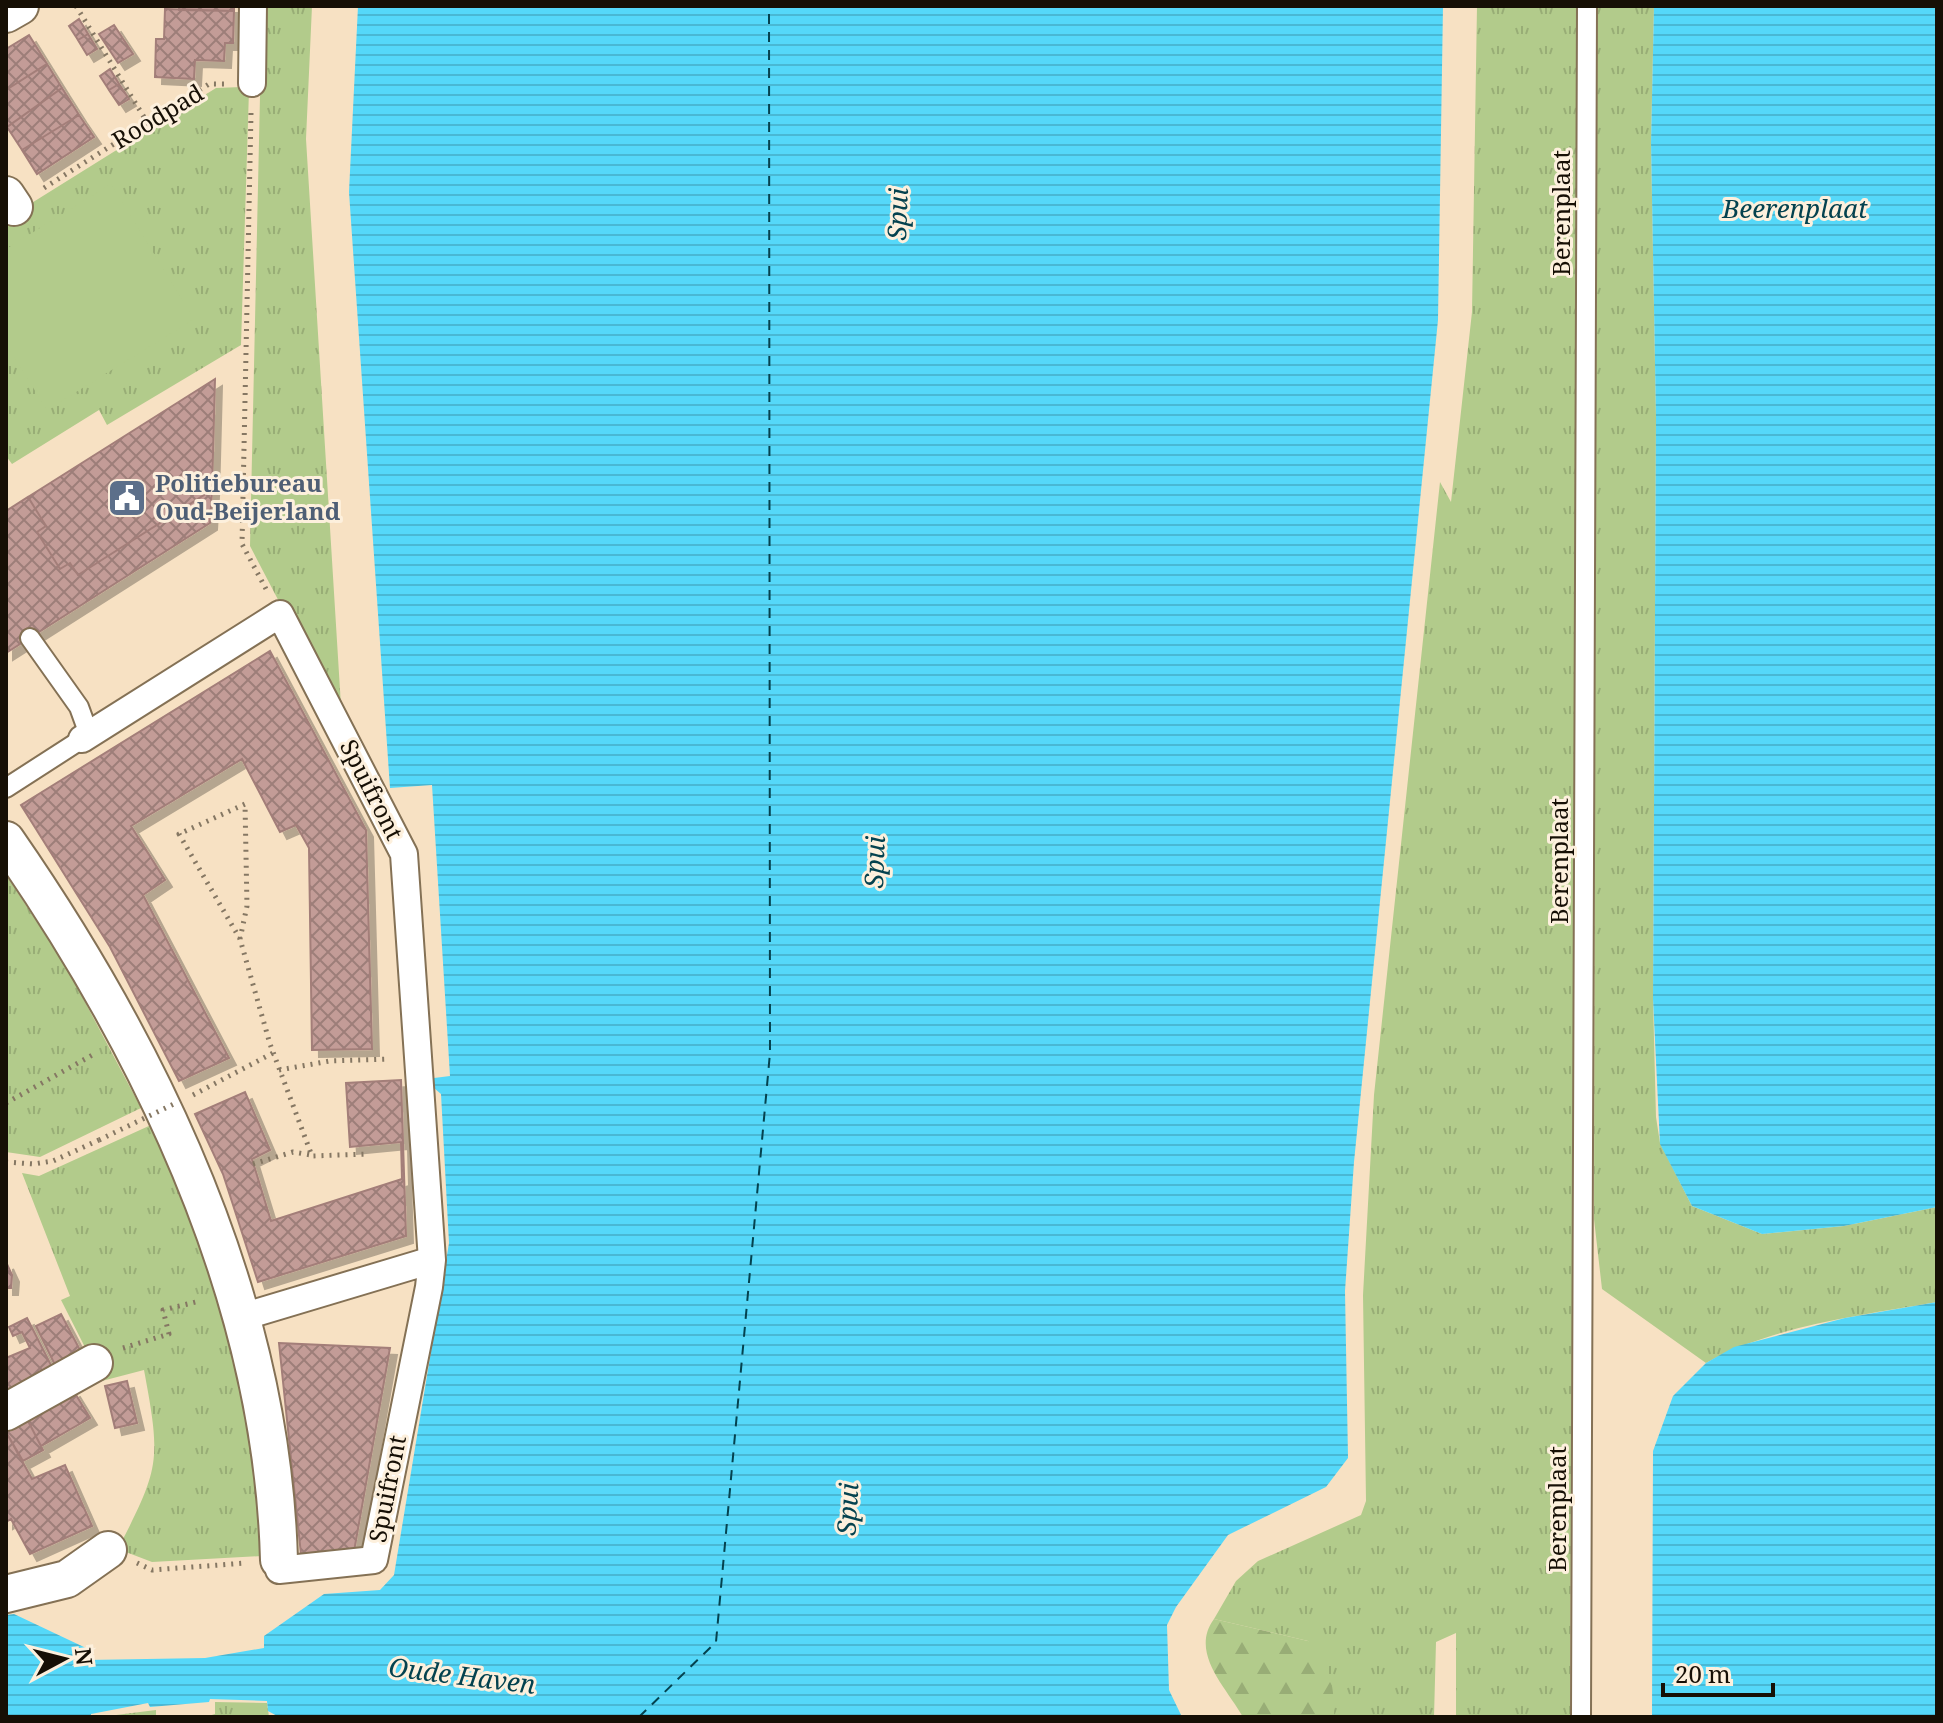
<svg xmlns="http://www.w3.org/2000/svg" width="1943" height="1723" viewBox="0 0 1943 1723" font-family="'Noto Serif',serif">
<defs>
<pattern id="grass-tufts" width="24" height="20" patternUnits="userSpaceOnUse" patternTransform="scale(2)"><rect width="24" height="20" fill="#b2cb8b"/><path d="M3 7l-1-3M5 7V3M7 7l1-3M15 17l-1-3M17 17v-4M19 17l1-3" fill="none" stroke="#98ad76"/></pattern>
<pattern id="forest-firs" width="22" height="20" patternUnits="userSpaceOnUse" patternTransform="scale(2)"><rect width="22" height="20" fill="#b2cb8b"/><path d="M5 1l3.5 6h-7zM16 11l3.5 6h-7z" fill="#98ad76"/></pattern>
<pattern id="water-rules" width="6" height="5" patternUnits="userSpaceOnUse" patternTransform="scale(2)"><rect width="6" height="5" fill="#55d8f9"/><path d="M0 2.5h6" fill="none" stroke="#49b8d4"/></pattern>
<pattern id="building-cross-hatch" width="8" height="8" patternUnits="userSpaceOnUse" patternTransform="scale(2)"><rect width="8" height="8" fill="#c39c97"/><path d="M0 0l8 8M0 8l8-8" fill="none" stroke="#9d7e79"/></pattern>
<filter id="shadow"><feDropShadow dx="7" dy="7" stdDeviation="0" flood-color="#0004"/></filter>
</defs>
<rect width="100%" height="100%" fill="#f7e1c3"/>
<path fill="url(#grass-tufts)" d="M 262,6 L 312,6 L 306,139 L 342,722 L 250,546 Z
M 1477,6 L 1579,6 L 1570,1717 L 1456,1717 L 1456,1633 L 1436,1642 L 1434,1717 L 1334,1717 L 1308,1641 L 1214,1619 L 1236,1581 L 1258,1561 L 1361,1515 L 1366,1501 L 1363,1295 L 1374,1095 L 1440,482 L 1451,502 L 1472,312 Z
M 1596,6 L 1654,6 L 1651,143 L 1656,418 L 1653,999 L 1656,1117 L 1660,1143 L 1692,1206 L 1762,1234 L 1844,1226 L 1937,1207 L 1937,1302 C 1863,1315 1771,1326 1706,1363 L 1602,1289 L 1594,1219 Z
M 242,87 L 249,90 L 241,345 L 107,425 L 99,410 L 12,464 L 6,456 L 6,219 L 216,88 Z
M 6,875 L 66,966 L 141,1108 L 40,1157 L 6,1152 Z
M 151,1125 C 180,1194 213,1264 231,1337 C 249,1409 255,1483 262,1556 L 152,1562 L 118,1549 C 160,1467 161,1461 144,1370 L 98,1382 L 95,1367 L 61,1300 L 70,1296 L 22,1173 L 39,1176 Z
M 215,1702 L 267,1703 L 269,1717 L 205,1717 L 215,1714 Z
M 156,1710 L 156,1717 L 100,1717 Z"/>
<path fill="url(#forest-firs)" d="M 1214,1619 L 1308,1641 C 1330,1658 1335,1690 1334,1717 L 1243,1717 C 1227,1688 1189,1653 1214,1619 Z"/>
<path fill="#b2cb8b" d="M 111,184 L 194,319 L 47,410 L 6,344 L 6,249 Z"/>
<path fill="url(#water-rules)" d="M 358,6 L 1443,6 L 1438,320 L 1354,1162 L 1345,1291 L 1348,1458 L 1326,1487 L 1228,1535 L 1176,1607 L 1167,1625 L 1169,1690 L 1182,1717 L 279,1717 L 268,1711 L 267,1701 L 210,1699 L 209,1702 L 150,1707 L 148,1703 L 91,1714 L 91,1717 L 6,1717 L 6,1615 L 14,1614 L 86,1648 L 87,1660 L 205,1658 L 264,1648 L 264,1636 L 324,1594 L 380,1590 L 394,1575 L 449,1243 L 441,1094 L 434,1088 L 434,1078 L 450,1076 L 432,785 L 390,788 L 349,192 Z
M 1654,6 L 1937,6 L 1937,1207 L 1844,1226 L 1762,1234 L 1692,1206 L 1660,1144 L 1653,999 L 1656,418 L 1651,143 Z
M 1937,1302 L 1937,1717 L 1652,1717 L 1653,1451 L 1673,1396 L 1706,1363 L 1734,1347 L 1845,1318 Z"/>
<g fill="none" stroke-linecap="round" stroke-linejoin="round">
<path stroke="#04424f" stroke-width="2" stroke-dasharray="10 8" stroke-linecap="butt" d="M 639,1717 L 716,1642 L 770,1053 L 769,6"/>
</g>
<path fill="url(#building-cross-hatch)" stroke="#a37e79" stroke-width="2" filter="url(#shadow)" d="M 179,6 L 234,6 L 234,11 L 179,10 Z
M 165,9 L 234,11 L 233,43 L 225,43 L 224,61 L 195,60 L 194,79 L 155,77 L 156,39 L 164,39 Z
M 79,19 L 88,34 L 78,40 L 69,26 Z
M 114,25 L 133,54 L 118,63 L 99,34 Z
M 88,34 L 97,49 L 87,55 L 78,40 Z
M 29,35 L 47,64 L 6,90 L 6,49 Z
M 47,64 L 62,88 L 7,127 L 6,90 Z
M 110,69 L 119,84 L 109,90 L 100,76 Z
M 119,84 L 129,99 L 119,105 L 109,90 Z
M 62,88 L 79,115 L 22,150 L 7,127 Z
M 79,115 L 94,137 L 37,174 L 22,150 Z
M 215,379 L 212,490 L 78,575 L 70,563 L 60,569 L 37,532 L 46,526 L 28,497 Z
M 212,490 L 210,523 L 6,653 L 6,511 L 28,497 L 46,526 L 37,532 L 60,569 L 70,563 L 78,575 Z
M 270,651 L 366,830 L 372,1049 L 312,1050 L 309,848 L 296,825 L 280,832 L 242,759 L 131,826 L 165,880 L 143,895 L 229,1058 L 179,1081 L 110,947 L 21,805 Z
M 401,1080 L 406,1236 L 258,1282 L 223,1174 L 195,1114 L 245,1092 L 270,1150 L 252,1159 L 271,1221 L 402,1179 L 401,1142 L 350,1147 L 346,1083 Z
M 6,1262 L 12,1275 L 11,1288 L 6,1288 Z
M 61,1314 L 82,1354 L 57,1369 L 36,1326 Z
M 27,1318 L 54,1371 L 6,1398 L 6,1358 L 30,1348 L 22,1332 L 13,1336 L 9,1327 Z
M 279,1343 L 390,1348 L 353,1557 L 302,1564 Z
M 127,1381 L 137,1423 L 115,1428 L 105,1386 Z
M 73,1390 L 90,1418 L 41,1446 L 26,1417 Z
M 27,1419 L 43,1450 L 23,1461 L 6,1432 Z
M 6,1432 L 32,1479 L 65,1465 L 92,1526 L 30,1554 L 11,1519 L 6,1522 Z"/>
<g fill="none" stroke-linecap="round" stroke-linejoin="round">
<g stroke="#847155" stroke-width="22">
<path id="service" d="M 6,788 L 82,739 L 87,729 L 79,707 L 30,638
M 1581,1717 L 1587,6"/>
</g>
<g stroke="#847155" stroke-width="30">
<path id="pedestrian" d="M 252,83 L 253,6
M 82,739 L 280,614 L 404,854 L 432,1260 L 429,1287 L 374,1560 L 279,1570 L 279,1560
M 242,1317 L 432,1260"/>
</g>
<g stroke="#847155" stroke-width="40">
<path id="minor" d="M 6,14 L 20,6
M 6,195 L 14,207
M 6,840 C 153,1052 272,1300 279,1560
M 6,1412 L 94,1363
M 6,1594 L 67,1579 L 108,1550"/>
</g>
<path stroke="#857763" stroke-width="5" stroke-dasharray="2 6" stroke-linecap="butt" d="M 76,6 L 147,122
M 251,113 L 242,544 L 266,589
M 44,188 L 209,84 L 224,84
M 240,939 L 247,906 L 245,804 L 179,834 L 240,939 L 270,1044 L 312,1156 L 368,1154
M 279,1070 L 330,1061 L 389,1059
M 193,1095 L 273,1053
M 6,1103 L 96,1053
M 6,1162 L 34,1164 L 53,1161 L 99,1140
M 253,1164 L 293,1152 L 311,1155
M 123,1348 L 169,1334 L 163,1310 L 200,1301
M 137,1563 L 152,1570 L 246,1563"/>
<use href="#service" stroke="#fff" stroke-width="18"/>
<use href="#pedestrian" stroke="#fff" stroke-width="26"/>
<use href="#minor" stroke="#fff" stroke-width="36"/>
<path stroke="#857763" stroke-width="5" stroke-dasharray="2 6" stroke-linecap="butt" d="M 99,1140 L 176,1103"/>
</g>
<defs>
<g id="civic-square" transform="scale(2)"><rect x="-9" y="-9" width="18" height="18" rx="4" fill="#5c6f8a" stroke="#fdf0dd"/><path d="M-.6-6.5H3V-4.5H.6V-3L4-1V1h2V6H-6V1h2V-1L-.6-3ZM-1.2 2.5V6h2.4V2.5Z" fill="#fff"/></g>
</defs>
<g fill-rule="evenodd">
<use href="#civic-square" x="127" y="498"/>
</g>
<g text-anchor="middle" stroke-width="6" stroke-linejoin="round" paint-order="stroke">
<g font-size="24" fill="#160f05" stroke="#fdf0dd">
<text transform="translate(158 117) rotate(-31)" y="8">Roodpad</text>
<text transform="translate(1562 213) rotate(-90)" y="8">Berenplaat</text>
<text transform="translate(371 790) rotate(63)" y="8">Spuifront</text>
<text transform="translate(1560 861) rotate(-90)" y="8">Berenplaat</text>
<text transform="translate(388 1489) rotate(-79)" y="8">Spuifront</text>
<text transform="translate(1558 1509) rotate(-90)" y="8">Berenplaat</text>
</g>
<g font-size="24" font-weight="bold" fill="#4e5e75" stroke="#fdf0dd" text-anchor="start">
<text x="155" y="492">Politiebureau<tspan x="155" dy="28">Oud-Beijerland</tspan></text>
</g>
<g font-size="26" font-style="italic" fill="#04424f" stroke="#fdf0dd">
<text x="1795" y="218">Beerenplaat</text>
<text transform="translate(898 214) rotate(-88)" y="9">Spui</text>
<text transform="translate(875 862) rotate(-88)" y="9">Spui</text>
<text transform="translate(848 1509) rotate(-87)" y="9">Spui</text>
<text transform="translate(462 1676) rotate(7)" y="9">Oude Haven</text>
</g>
</g>
<rect width="1943" height="1723" fill="none" stroke="#160f05" stroke-width="16"/>
<g transform="translate(64 1659) rotate(83)" stroke="#fdf0dd" stroke-width="6" paint-order="stroke">
<path d="M0-6L14 30L0 20L-14 30Z" fill="#160f05"/>
<text y="-12" font-size="22" font-weight="bold" text-anchor="middle" fill="#160f05">N</text>
</g>
<path d="M1663 1683v12h110v-12" fill="none" stroke="#160f05" stroke-width="4"/>
<text x="1675" y="1683" font-size="24" fill="#160f05" stroke="#fdf0dd" stroke-width="6" paint-order="stroke">20 m</text>
</svg>
